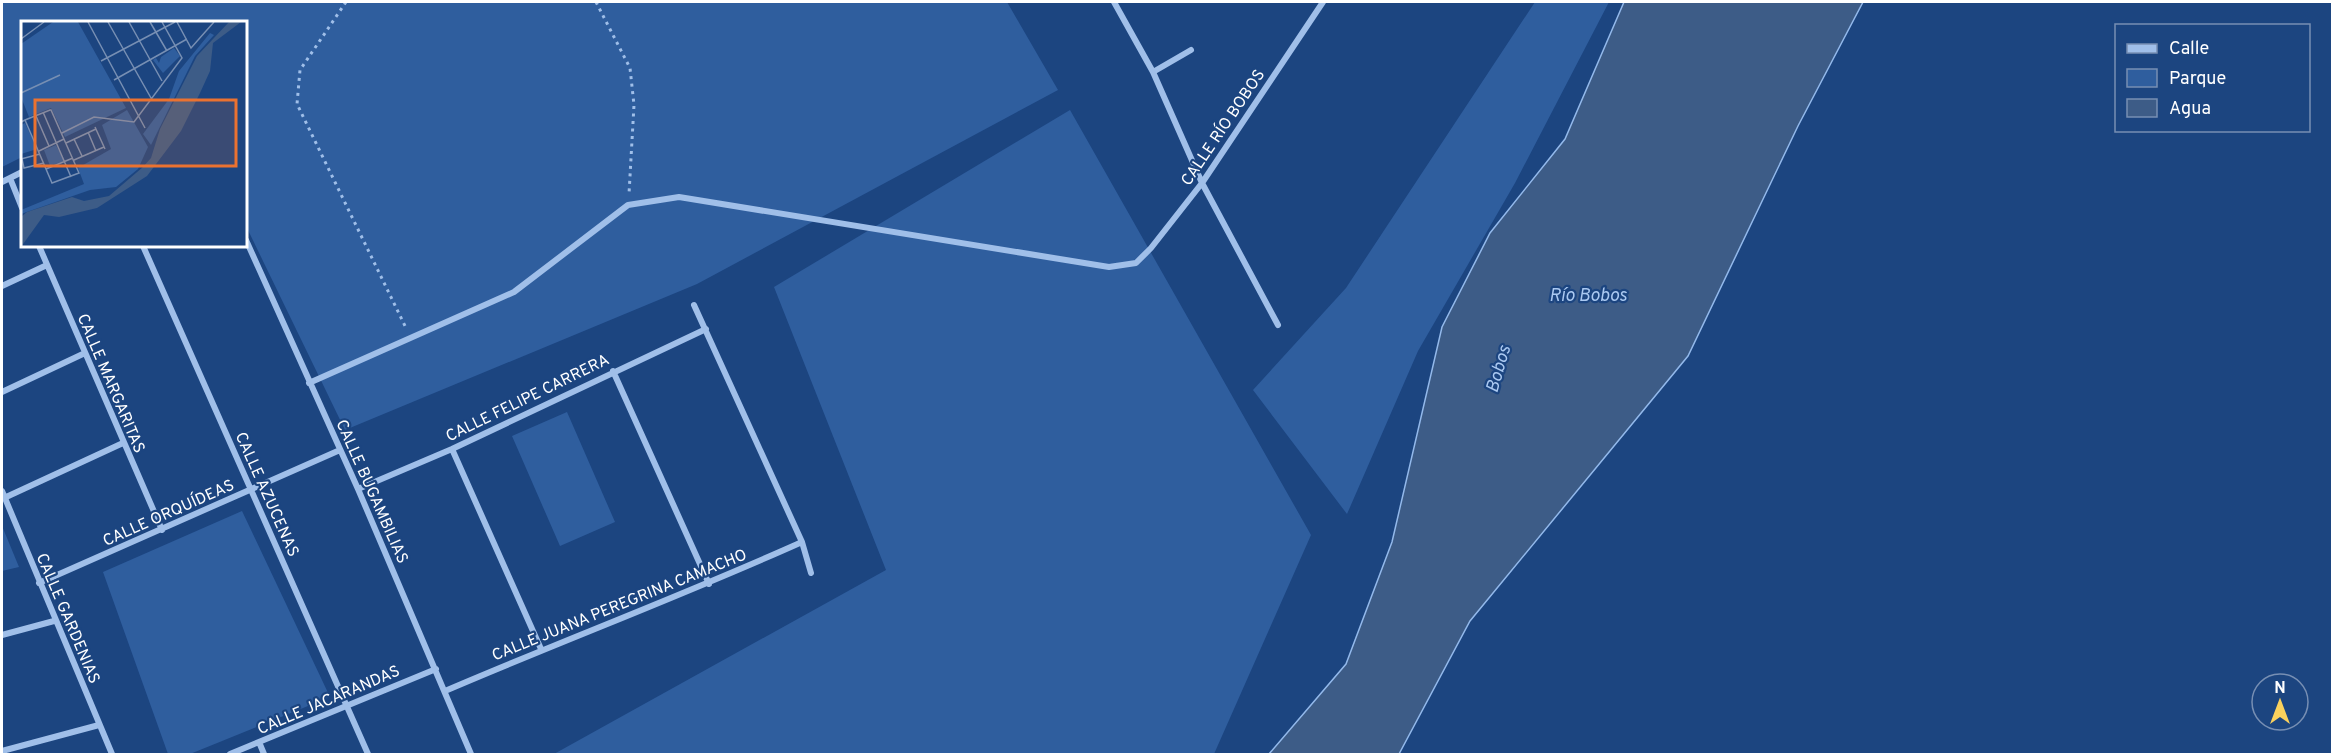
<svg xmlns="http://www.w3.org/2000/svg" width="2334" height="756" viewBox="0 0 2334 756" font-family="Overpass,sans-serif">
<rect width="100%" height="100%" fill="#1c4580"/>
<path fill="#2f5e9e" d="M 2,2 L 1007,2 L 1058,90 L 697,284 L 345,430 L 246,226 L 246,22 L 22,22 L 22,157 L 2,167 Z
M 1535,2 L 1609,2 L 1515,183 L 1418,351 L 1347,514 L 1253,390 L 1346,288 Z
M 1070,110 L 1311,535 L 1214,754 L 554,754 L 886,570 L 774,287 Z
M 567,412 L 615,522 L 560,546 L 512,436 Z
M 242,511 L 330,697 L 190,754 L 168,754 L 103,572 Z
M 2,526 L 19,567 L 2,571 Z"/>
<path fill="#3d5c87" stroke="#93b9eb" stroke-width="1.5" d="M 1624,2 L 1863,2 L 1798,126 L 1688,356 L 1470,621 L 1399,754 L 1269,754 L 1346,664 L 1392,542 L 1442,327 L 1490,233 L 1565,139 Z"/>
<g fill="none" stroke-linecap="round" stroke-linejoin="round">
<path stroke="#a0bfe9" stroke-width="3" stroke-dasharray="3 4.5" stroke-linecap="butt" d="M 346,2 L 300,70 L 297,104 L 406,328
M 596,2 L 630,68 L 634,105 L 629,194"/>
<path stroke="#a0bfe9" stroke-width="6" d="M 1114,2 L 1153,72 L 1202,183 L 1278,325
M 1153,72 L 1191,50
M 10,178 L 22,208
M 2,182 L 22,172
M 246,240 L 358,489 L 471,754
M 39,246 L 162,530
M 143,246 L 368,754
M 2,286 L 47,265
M 694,305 L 802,542 L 811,573
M 613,371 L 709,584
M 309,383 L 514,292 L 628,205 L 679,197 L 1109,267 L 1136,263 L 1151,248 L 1202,183 L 1323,2
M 2,392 L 85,353
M 452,449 L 541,649
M 358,489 L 452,449 L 706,329
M 2,491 L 112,754
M 4,498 L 123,443
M 39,583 L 340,450
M 2,635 L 54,621
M 445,691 C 564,640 684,595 802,542
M 259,742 L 264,754
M 2,751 L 99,725
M 230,754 L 436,669"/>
</g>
<g text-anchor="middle" stroke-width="4.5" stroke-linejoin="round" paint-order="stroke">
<g font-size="16" fill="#fff" stroke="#1c4580">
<text transform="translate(1222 127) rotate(-56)" y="6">CALLE RÍO BOBOS</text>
<text transform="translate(112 383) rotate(67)" y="6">CALLE MARGARITAS</text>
<text transform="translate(527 397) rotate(-26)" y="6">CALLE FELIPE CARRERA</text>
<text transform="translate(373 491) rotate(66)" y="6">CALLE BUGAMBILIAS</text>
<text transform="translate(268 494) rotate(66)" y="6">CALLE AZUCENAS</text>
<text transform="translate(168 512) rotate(-24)" y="6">CALLE ORQUÍDEAS</text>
<text transform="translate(619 604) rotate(-22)" y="6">CALLE JUANA PEREGRINA CAMACHO</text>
<text transform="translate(69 618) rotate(67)" y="6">CALLE GARDENIAS</text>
<text transform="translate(328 699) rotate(-23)" y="6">CALLE JACARANDAS</text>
</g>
<g font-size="18" font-style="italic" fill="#abc9f1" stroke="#1c4580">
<text x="1588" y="301">Río Bobos</text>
<text transform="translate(1498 369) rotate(-74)" y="6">Bobos</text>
</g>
</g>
<g transform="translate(21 21)">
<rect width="226" height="226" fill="#1c4580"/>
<path d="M 32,1 L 57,1 L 105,87 L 44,116 L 30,87 L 8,96 L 0,76 L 0,23 ZM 189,12 L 193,14 L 174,35 L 130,124 L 122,113 L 148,78 L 158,50 ZM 153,27 L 159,35 L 142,52 L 132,39 L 135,37 L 138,42 L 140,36 ZM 106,89 L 127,126 L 117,148 L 95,166 L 69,169 L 0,193 L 0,189 L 63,163 L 57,147 L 90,128 L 81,104 ZM 4,102 L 16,128 L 0,133 L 0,104 ZM 35,124 L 43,140 L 29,145 L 23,129 Z" fill="#2f5e9e"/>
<path d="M 208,1 L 220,1 L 192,22 L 189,50 L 179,72 L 160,110 L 126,155 L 76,187 L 38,196 L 23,194 L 0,226 L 0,196 L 6,191 L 51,176 L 63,180 L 88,175 L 122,146 L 130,137 L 139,108 L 176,35 Z" fill="#3d5c87"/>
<path fill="none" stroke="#778fb3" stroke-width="1.5" d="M 67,1 L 124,107M 87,1 L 130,77M 108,1 L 141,60M 129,1 L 146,30M 156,1 L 170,27 L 193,1M 0,18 L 23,1M 80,40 L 154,1M 93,59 L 166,18M 0,72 L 39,54M 22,91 L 50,156M 15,95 L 28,125M 0,101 L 4,99 L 29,89 L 30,89 L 58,152 L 31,162 L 4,99M 74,106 L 84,128M 67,111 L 75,130M 41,112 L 73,96 L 113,101 L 161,37 L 141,1M 53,118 L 61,135M 45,122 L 75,108M 18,130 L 43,118M 0,138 L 19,133M 1,138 L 3,147 L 23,142M 53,139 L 83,126M 25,148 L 52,137"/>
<path fill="#eb7230" fill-opacity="0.15" stroke="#eb7230" stroke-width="3" d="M 14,79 L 215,79 L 215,145 L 14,145 Z"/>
<rect width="226" height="226" fill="none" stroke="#fff" stroke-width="3"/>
</g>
<rect width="2334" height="756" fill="none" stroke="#ffffff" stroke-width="6"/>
<rect x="2115" y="24" width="195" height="108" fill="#1c4580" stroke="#778fb3" stroke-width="1.5"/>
<rect x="2127" y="44" width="30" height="9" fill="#a0bfe9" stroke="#778fb3" stroke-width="1.5"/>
<text x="2169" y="54" font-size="18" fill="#ffffff">Calle</text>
<rect x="2127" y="69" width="30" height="18" fill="#2f5e9e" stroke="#778fb3" stroke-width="1.5"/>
<text x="2169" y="84" font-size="18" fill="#ffffff">Parque</text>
<rect x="2127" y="99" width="30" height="18" fill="#3d5c87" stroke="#778fb3" stroke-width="1.5"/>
<text x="2169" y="114" font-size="18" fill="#ffffff">Agua</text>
<g transform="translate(2280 702)"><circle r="28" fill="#1c4580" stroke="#778fb3" stroke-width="1.5"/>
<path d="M0-4.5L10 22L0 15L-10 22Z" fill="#fad15d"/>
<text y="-9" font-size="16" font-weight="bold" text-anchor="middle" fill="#ffffff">N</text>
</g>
</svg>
